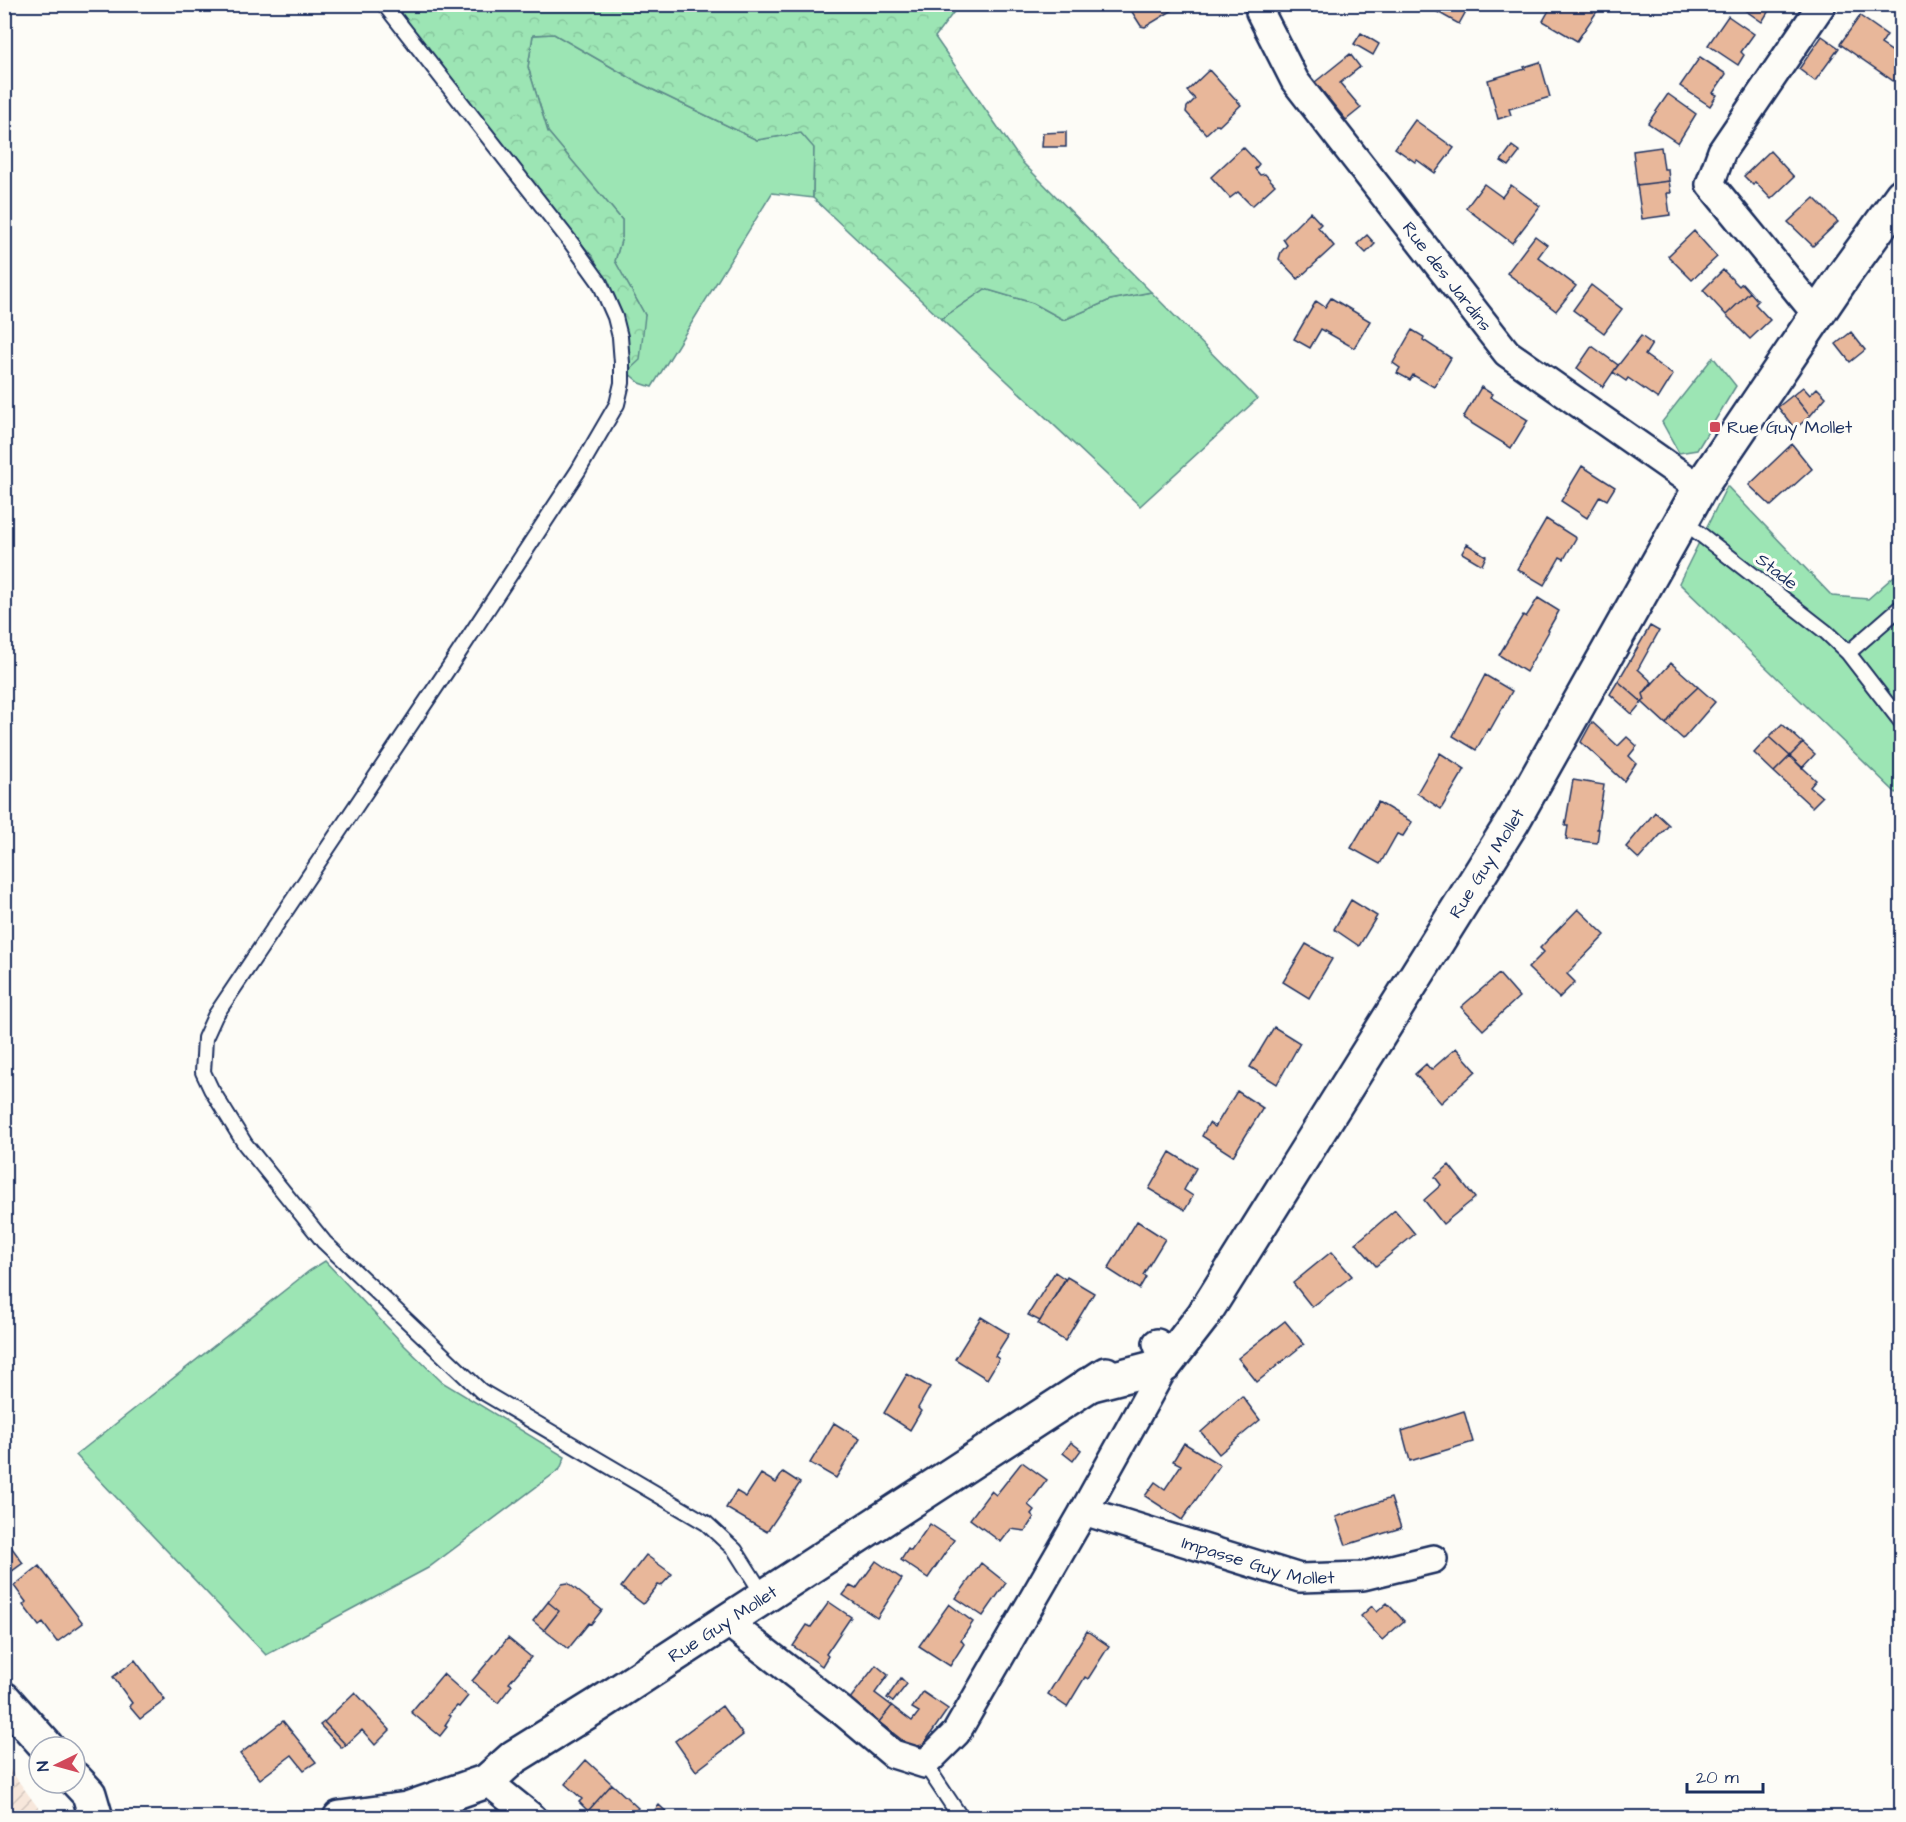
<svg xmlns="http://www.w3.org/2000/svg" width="1906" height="1822" viewBox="0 0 1906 1822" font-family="'Architects Daughter',sans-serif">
<defs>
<pattern id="industrial-furrows" width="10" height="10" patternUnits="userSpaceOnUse" patternTransform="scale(1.5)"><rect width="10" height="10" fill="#f7e7db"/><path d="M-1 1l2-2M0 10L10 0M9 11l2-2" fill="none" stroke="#d3c6be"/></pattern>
<pattern id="forest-crowns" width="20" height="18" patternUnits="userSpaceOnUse" patternTransform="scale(1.5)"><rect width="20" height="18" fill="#9ce5b4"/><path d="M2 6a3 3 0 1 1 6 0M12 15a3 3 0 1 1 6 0" fill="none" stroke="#86c59d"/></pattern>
</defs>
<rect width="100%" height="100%" fill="#fdfcf7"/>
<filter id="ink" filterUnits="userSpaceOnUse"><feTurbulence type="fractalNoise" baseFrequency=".0167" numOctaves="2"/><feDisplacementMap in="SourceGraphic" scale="12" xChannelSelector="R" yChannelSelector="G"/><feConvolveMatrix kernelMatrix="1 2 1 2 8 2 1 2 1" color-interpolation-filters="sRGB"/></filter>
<g filter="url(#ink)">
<path fill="url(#industrial-furrows)" d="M 4,1763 L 5,1763 L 45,1817 L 5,1817 Z"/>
<path fill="#9ce5b4" stroke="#5c8a89" stroke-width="1.5" d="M 554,34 L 641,84 L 757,140 L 801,133 L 814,147 L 813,198 L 772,193 L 652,387 L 640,383 L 627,372 L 645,315 L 615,261 L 622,237 L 622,220 L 548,132 L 528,67 L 533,35 Z
M 985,289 L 1033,303 L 1064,320 L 1110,300 L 1151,292 L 1257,399 L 1140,506 L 941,319 Z
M 1713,357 L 1736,386 L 1697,450 L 1679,453 L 1662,422 Z
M 1727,486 L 1832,596 L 1868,599 L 1901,570 L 1901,789 L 1896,793 L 1679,583 Z
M 325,1261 L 405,1346 L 442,1382 L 565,1457 L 560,1469 L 428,1568 L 266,1655 L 76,1455 L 309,1271 Z"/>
<path fill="url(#forest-crowns)" stroke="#5c8a89" stroke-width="1.5" d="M 391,5 L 959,5 L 935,37 L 1022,162 L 1151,292 L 1110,300 L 1064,320 L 1033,303 L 985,289 L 941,319 L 813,198 L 814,148 L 801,133 L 757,140 L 641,84 L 554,34 L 533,35 L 528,67 L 548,132 L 622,220 L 622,237 L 615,261 L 645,315 L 640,360 L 627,372 L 617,305 L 593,257 L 550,208 Z"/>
<path fill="#e8b79a" stroke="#1b2f5e" stroke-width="1.5" d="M 1127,4 L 1183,4 L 1145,27 L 1141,26 Z
M 1423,4 L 1470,4 L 1459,24 Z
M 1562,4 L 1602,4 L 1577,41 L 1543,21 L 1551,7 L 1558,11 Z
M 1736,4 L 1773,4 L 1762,22 Z
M 1728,16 L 1754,34 L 1741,52 L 1744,55 L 1738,65 L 1708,45 Z
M 1860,16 L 1887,35 L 1881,44 L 1902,58 L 1902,87 L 1840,44 Z
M 1361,33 L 1379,44 L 1373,55 L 1354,44 Z
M 1822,36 L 1839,48 L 1815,81 L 1799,69 Z
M 1350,54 L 1360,67 L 1340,83 L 1361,108 L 1346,120 L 1315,82 Z
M 1700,57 L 1726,74 L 1713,93 L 1717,95 L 1710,106 L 1680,86 Z
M 1540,62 L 1550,97 L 1509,109 L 1511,115 L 1498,119 L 1488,80 L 1525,69 L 1524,67 Z
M 1209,70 L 1241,105 L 1219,126 L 1217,124 L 1206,134 L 1186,112 L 1187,107 L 1195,99 L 1187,91 Z
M 1668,94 L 1696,114 L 1678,143 L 1648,123 Z
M 1415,120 L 1454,148 L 1435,173 L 1417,160 L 1415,162 L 1395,148 Z
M 1066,132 L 1066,147 L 1042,147 L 1043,133 Z
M 1512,146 L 1520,152 L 1509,166 L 1501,161 Z
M 1243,147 L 1259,164 L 1255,169 L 1260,175 L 1265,174 L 1275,185 L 1252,206 L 1238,192 L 1230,198 L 1211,177 Z
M 1661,147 L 1664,169 L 1668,169 L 1669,181 L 1637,185 L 1633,151 Z
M 1770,151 L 1794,177 L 1771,199 L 1755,182 L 1753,185 L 1744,176 Z
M 1669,181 L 1671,193 L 1667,193 L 1670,215 L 1642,219 L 1637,185 Z
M 1484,184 L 1502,197 L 1511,185 L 1540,206 L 1512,243 L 1466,208 Z
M 1814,198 L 1838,222 L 1813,246 L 1788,222 Z
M 1310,212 L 1321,224 L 1318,227 L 1334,246 L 1298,279 L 1279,259 L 1281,252 L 1287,245 L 1283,239 Z
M 1694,231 L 1717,257 L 1692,280 L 1668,256 Z
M 1367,235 L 1375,244 L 1366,253 L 1357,244 Z
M 1535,236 L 1547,245 L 1538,257 L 1576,286 L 1556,311 L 1507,273 Z
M 1723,270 L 1739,286 L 1742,283 L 1750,292 L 1726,315 L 1703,290 Z
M 1591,285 L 1622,309 L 1604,333 L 1573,310 Z
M 1750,292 L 1758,301 L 1755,304 L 1770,320 L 1750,339 L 1726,315 Z
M 1331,298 L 1370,321 L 1354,348 L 1321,329 L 1310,348 L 1294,339 L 1316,301 L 1325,307 Z
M 1412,330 L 1424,337 L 1423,340 L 1451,358 L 1434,387 L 1413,375 L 1410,380 L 1397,373 L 1400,368 L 1393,363 Z
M 1851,332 L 1865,350 L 1850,362 L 1836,344 Z
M 1641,336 L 1652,344 L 1645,355 L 1673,375 L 1658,399 L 1628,378 L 1626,381 L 1613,372 Z
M 1592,346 L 1618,365 L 1603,387 L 1577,368 Z
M 1481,387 L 1492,394 L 1490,397 L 1528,420 L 1511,448 L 1463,418 Z
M 1803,387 L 1810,395 L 1817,388 L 1826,397 L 1810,416 L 1793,395 Z
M 1793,395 L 1810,416 L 1795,429 L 1778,407 Z
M 1792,444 L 1812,469 L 1771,506 L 1749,485 Z
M 1582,466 L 1615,487 L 1607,500 L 1600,496 L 1587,518 L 1561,501 Z
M 1546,519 L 1576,538 L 1564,559 L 1560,557 L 1544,585 L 1517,569 Z
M 1467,544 L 1486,556 L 1482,565 L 1462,553 Z
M 1538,598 L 1559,611 L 1548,630 L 1549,631 L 1526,672 L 1499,655 L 1523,615 L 1526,617 Z
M 1650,626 L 1659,631 L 1638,669 L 1652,682 L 1643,694 L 1645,700 L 1642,702 L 1618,681 Z
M 1671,663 L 1698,687 L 1680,704 L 1666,724 L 1642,702 L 1645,700 L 1643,694 Z
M 1485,675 L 1512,691 L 1490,730 L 1488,729 L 1476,750 L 1453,736 Z
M 1618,681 L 1642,702 L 1632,714 L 1610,694 Z
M 1698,687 L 1715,702 L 1683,739 L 1666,724 L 1680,704 Z
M 1592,722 L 1618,746 L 1627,737 L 1637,746 L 1629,756 L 1636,763 L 1624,781 L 1581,742 Z
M 1782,724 L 1803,743 L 1790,756 L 1769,737 Z
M 1769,737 L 1790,756 L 1774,772 L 1754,753 Z
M 1803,743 L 1815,754 L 1802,768 L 1790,756 Z
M 1440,753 L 1465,769 L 1441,809 L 1417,793 Z
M 1790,756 L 1816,780 L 1810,787 L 1822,797 L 1812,807 L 1774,772 Z
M 1573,780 L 1604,785 L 1597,829 L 1599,829 L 1597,843 L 1566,839 L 1568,826 L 1565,826 Z
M 1378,802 L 1412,822 L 1403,836 L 1397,834 L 1380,864 L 1351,848 Z
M 1655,812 L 1669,825 L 1639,859 L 1626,847 Z
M 1351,900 L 1377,916 L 1359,946 L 1334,929 Z
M 1578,909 L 1605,935 L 1567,974 L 1575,982 L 1559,998 L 1528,968 L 1544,952 L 1540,948 Z
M 1306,944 L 1332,959 L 1309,998 L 1283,982 Z
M 1499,974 L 1519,997 L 1483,1030 L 1461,1007 Z
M 1274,1027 L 1300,1043 L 1277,1084 L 1250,1067 Z
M 1456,1048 L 1476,1071 L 1441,1103 L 1415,1074 L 1426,1064 L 1431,1070 Z
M 1237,1091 L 1263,1108 L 1233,1156 L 1202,1136 L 1209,1123 L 1215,1127 Z
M 1170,1152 L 1196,1168 L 1184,1190 L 1193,1196 L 1185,1210 L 1149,1189 Z
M 1449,1165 L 1475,1198 L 1443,1224 L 1424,1200 L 1441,1185 L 1435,1177 Z
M 1395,1210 L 1415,1234 L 1376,1266 L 1356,1243 Z
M 1137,1221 L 1165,1239 L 1143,1275 L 1146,1277 L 1139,1289 L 1108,1269 Z
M 1331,1252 L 1352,1276 L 1312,1307 L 1293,1283 Z
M 1055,1272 L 1065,1279 L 1040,1321 L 1028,1315 Z
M 1067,1277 L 1094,1293 L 1065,1341 L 1038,1324 Z
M 981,1317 L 1009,1334 L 995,1356 L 999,1359 L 987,1379 L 955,1359 Z
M 1285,1321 L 1304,1344 L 1257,1382 L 1238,1358 Z
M 907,1374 L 930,1387 L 918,1408 L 921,1411 L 910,1430 L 884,1413 Z
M 1242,1396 L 1260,1420 L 1219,1454 L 1201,1432 Z
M 1464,1411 L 1473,1442 L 1410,1461 L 1402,1431 Z
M 834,1423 L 860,1439 L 836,1478 L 810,1463 Z
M 1071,1442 L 1081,1450 L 1073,1461 L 1063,1453 Z
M 1184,1443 L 1220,1465 L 1182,1520 L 1145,1496 L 1155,1482 L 1165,1489 L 1181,1465 L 1173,1461 Z
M 1022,1462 L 1047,1480 L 1028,1505 L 1034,1510 L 1031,1514 L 1034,1517 L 1025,1531 L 1011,1529 L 1001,1542 L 970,1519 L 991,1491 L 996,1495 Z
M 783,1472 L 800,1483 L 767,1532 L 726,1508 L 736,1491 L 746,1497 L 761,1474 L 776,1483 Z
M 1391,1498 L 1401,1528 L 1346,1545 L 1336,1517 Z
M 930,1524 L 954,1540 L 928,1578 L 901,1560 L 908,1549 L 911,1551 Z
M 4,1537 L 23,1563 L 4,1577 Z
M 646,1555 L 672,1574 L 661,1586 L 658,1585 L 643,1604 L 621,1587 Z
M 876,1561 L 902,1579 L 877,1618 L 843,1595 L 850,1586 L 856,1589 Z
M 981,1563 L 1006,1583 L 983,1616 L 956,1598 Z
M 39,1566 L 83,1623 L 57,1642 L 43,1623 L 39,1626 L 23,1605 L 26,1602 L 14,1586 Z
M 568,1583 L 602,1610 L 591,1624 L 589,1623 L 568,1649 L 544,1630 L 559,1611 L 548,1602 L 562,1584 Z
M 548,1602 L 559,1611 L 544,1630 L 533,1621 Z
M 829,1602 L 851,1617 L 826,1654 L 828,1656 L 822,1666 L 793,1646 L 807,1625 L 811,1627 Z
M 1387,1603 L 1404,1621 L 1382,1640 L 1361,1616 L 1372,1606 L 1377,1612 Z
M 949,1604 L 973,1622 L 961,1640 L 964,1644 L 950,1666 L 919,1646 Z
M 1087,1631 L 1109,1646 L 1088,1679 L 1085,1677 L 1067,1707 L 1048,1694 Z
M 508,1638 L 531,1657 L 509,1683 L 512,1685 L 498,1703 L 472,1681 Z
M 135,1660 L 165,1700 L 140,1719 L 129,1706 L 132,1703 L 113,1677 Z
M 876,1665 L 888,1675 L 875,1693 L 892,1706 L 879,1722 L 849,1700 Z
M 443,1674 L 468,1696 L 459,1707 L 457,1706 L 449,1715 L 451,1716 L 445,1725 L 447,1727 L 440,1736 L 411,1712 Z
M 901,1678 L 907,1684 L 893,1702 L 887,1698 Z
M 355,1692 L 390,1730 L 375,1745 L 362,1730 L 346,1745 L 324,1722 Z
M 923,1692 L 948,1709 L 923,1745 L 911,1747 L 879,1722 L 892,1706 L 912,1721 L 919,1712 L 912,1708 Z
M 722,1706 L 743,1735 L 696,1771 L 675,1741 Z
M 283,1721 L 316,1762 L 304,1770 L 292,1755 L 260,1779 L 240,1754 Z
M 324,1722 L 346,1745 L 342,1748 L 320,1725 Z
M 586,1760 L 612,1784 L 588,1811 L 579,1802 L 582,1799 L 565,1784 Z
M 612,1784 L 638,1808 L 629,1818 L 602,1818 L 600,1816 L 596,1818 L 588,1811 Z
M 659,1805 L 673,1818 L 648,1818 Z"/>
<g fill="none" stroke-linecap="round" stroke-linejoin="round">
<g stroke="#1b2f5e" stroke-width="18">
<path id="service" d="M 384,4 L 572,244 L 600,283 L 615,317 L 620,337 L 622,363 L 622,383 L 617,404 L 578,471 L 452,663 L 215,1016 L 205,1038 L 204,1056 L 203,1072 L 211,1089 L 245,1144 L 324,1242 L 481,1391 L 706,1523 L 735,1550 L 764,1596
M 1682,520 L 1826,632 L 1848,653 L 1902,723
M 1848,653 L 1902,606
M 925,1764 L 961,1818"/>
</g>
<g stroke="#1b2f5e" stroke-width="32">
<g id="minor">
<path id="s1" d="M 1260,4 L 1260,12 L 1295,81 L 1507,353 L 1700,488"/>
<path d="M 1818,316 L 1710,184 L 1722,151 L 1822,4"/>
<path id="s2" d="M 1084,1511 L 1300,1578 L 1363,1576 L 1433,1559"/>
<path d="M 726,1621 L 842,1711 L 893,1754 L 925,1764 L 956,1733 L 1084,1511 L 1165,1365 L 1157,1343"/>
<path d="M 487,1781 L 533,1818"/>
</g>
</g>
<g stroke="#1b2f5e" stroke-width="38">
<g id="tertiary">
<path id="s3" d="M 1088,1385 L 1165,1365 L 1203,1316 L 1513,821 L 1700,488 L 1844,275 L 1902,195"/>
<path d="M 4,1699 L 47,1747"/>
<path d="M 75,1779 L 89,1794 L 96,1818"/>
<path id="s4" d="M 340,1818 L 407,1809 L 487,1781 L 514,1757 L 598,1705 L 1106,1374"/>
</g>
</g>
<use href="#service" stroke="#fdfcf7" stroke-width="14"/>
<use href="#minor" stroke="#fdfcf7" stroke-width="27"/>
<use href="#tertiary" stroke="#fdfcf7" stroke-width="33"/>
</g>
</g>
<rect fill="#d1495b" stroke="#fdfcf7" stroke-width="2" x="1709" y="421" width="12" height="12" rx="3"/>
<g text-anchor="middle" stroke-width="6" stroke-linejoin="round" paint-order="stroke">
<g font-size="18" fill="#1b2f5e" stroke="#fdfcf7">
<text dy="6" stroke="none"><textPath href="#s1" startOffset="333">Rue des Jardins</textPath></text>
<text transform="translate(1777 571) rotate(38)" y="6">Stade</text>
<text dy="6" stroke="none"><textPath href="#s3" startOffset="676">Rue Guy Mollet</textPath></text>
<text dy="6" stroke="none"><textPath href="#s2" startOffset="182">Impasse Guy Mollet</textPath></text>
<text dy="6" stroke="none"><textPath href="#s4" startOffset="436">Rue Guy Mollet</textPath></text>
</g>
<g font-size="18" fill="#1b2f5e" stroke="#fdfcf7" text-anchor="start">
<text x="1727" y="433">Rue Guy Mollet</text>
</g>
</g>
<rect width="1906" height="1822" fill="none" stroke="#fdfcf7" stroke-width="24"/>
<rect x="12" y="12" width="1882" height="1798" fill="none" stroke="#1b2f5e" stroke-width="2" filter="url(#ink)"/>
<g transform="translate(57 1765) rotate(265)"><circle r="28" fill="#fdfcf7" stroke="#a3aaba" stroke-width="1.5"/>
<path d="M0-4.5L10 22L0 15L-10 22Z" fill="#d1495b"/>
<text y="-9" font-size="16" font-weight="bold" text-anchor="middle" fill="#1b2f5e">N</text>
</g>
<path d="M1687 1783v9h76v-9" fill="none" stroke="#1b2f5e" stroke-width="3"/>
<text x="1696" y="1783" font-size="18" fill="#1b2f5e" stroke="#fdfcf7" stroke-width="4.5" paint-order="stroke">20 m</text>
</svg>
